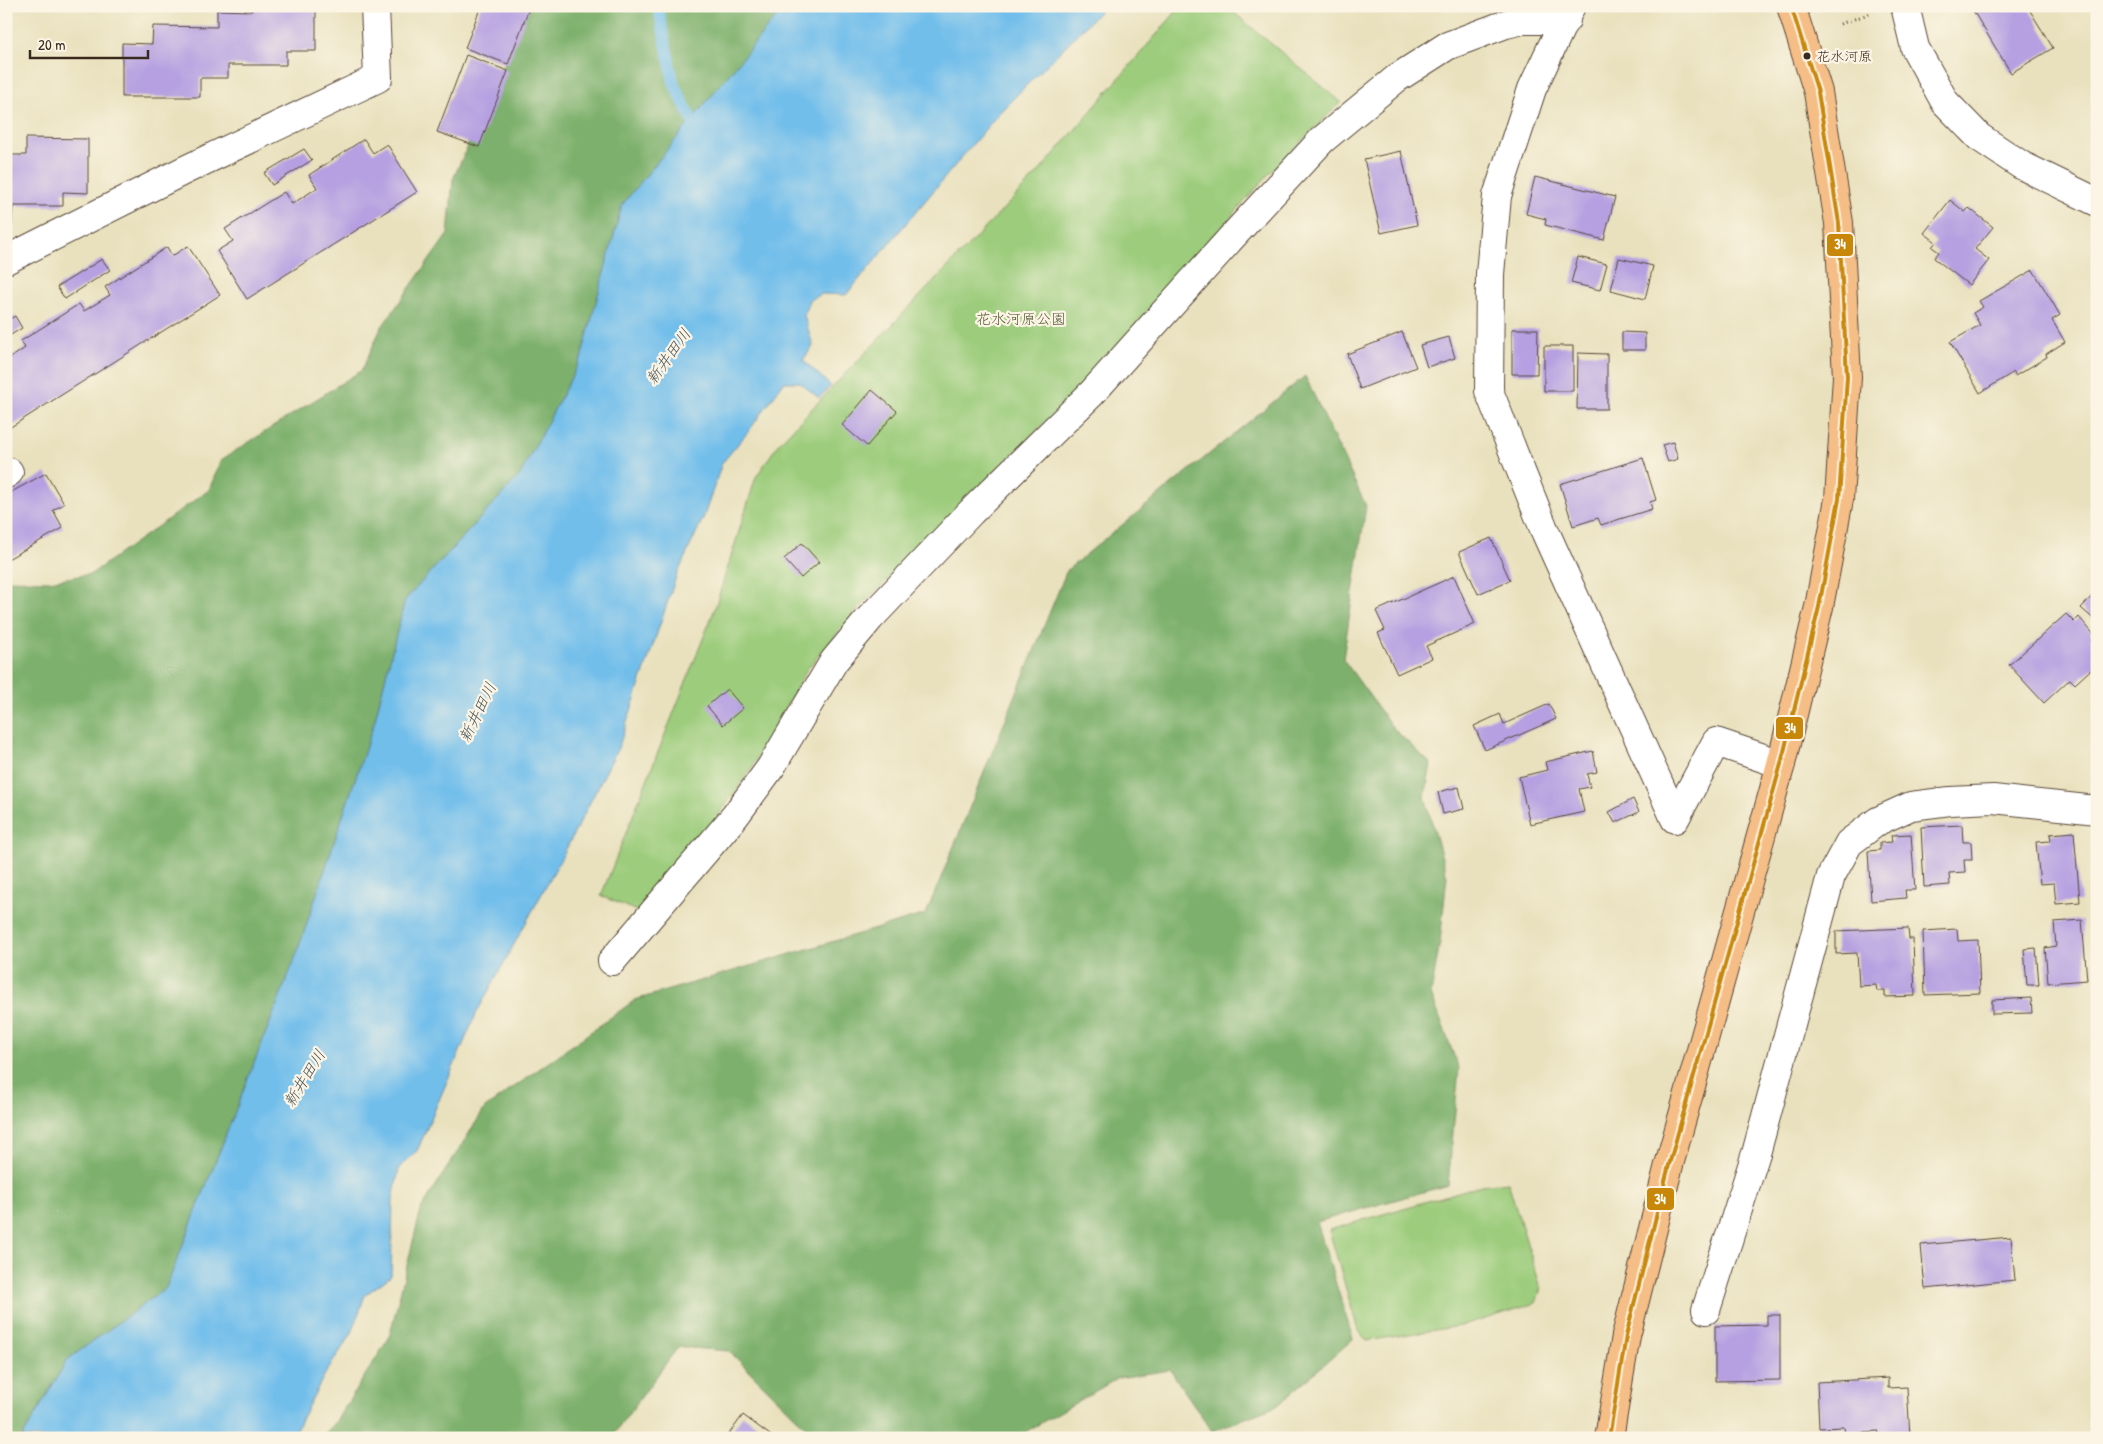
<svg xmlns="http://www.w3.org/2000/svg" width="2103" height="1444" viewBox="0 0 2103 1444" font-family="'Patrick Hand','Klee One',sans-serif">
<rect width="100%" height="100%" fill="#fcf5e5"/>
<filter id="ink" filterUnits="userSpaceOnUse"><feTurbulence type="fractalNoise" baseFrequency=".02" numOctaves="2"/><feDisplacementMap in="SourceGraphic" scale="10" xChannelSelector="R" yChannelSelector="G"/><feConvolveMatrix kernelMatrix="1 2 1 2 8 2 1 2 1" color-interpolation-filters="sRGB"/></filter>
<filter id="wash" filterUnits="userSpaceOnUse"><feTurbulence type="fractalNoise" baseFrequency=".0096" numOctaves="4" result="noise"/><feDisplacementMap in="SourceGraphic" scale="20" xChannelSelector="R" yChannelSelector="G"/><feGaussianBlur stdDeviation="1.12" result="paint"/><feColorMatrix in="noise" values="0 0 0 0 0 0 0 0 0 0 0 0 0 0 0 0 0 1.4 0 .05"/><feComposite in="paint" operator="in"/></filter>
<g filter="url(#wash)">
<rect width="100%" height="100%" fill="#e9e1be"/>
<path fill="#9ccc7c" stroke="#6c7b4d" d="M 1181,6 L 1226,6 L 1341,102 L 1268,175 L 1087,380 L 858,609 L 807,669 L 751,769 L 694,850 L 644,914 L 601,896 L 714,611 L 756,477 L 779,443 L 1037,174 Z
M 1508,1182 L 1541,1288 L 1536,1303 L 1466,1325 L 1367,1341 L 1358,1330 L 1329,1230 L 1482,1185 Z"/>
<path fill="#7db06c" stroke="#5c6d45" d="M 530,6 L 785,6 L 622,205 L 581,359 L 520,475 L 405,600 L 374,723 L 296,956 L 166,1288 L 67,1360 L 22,1438 L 6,1438 L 6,580 L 49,581 L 91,574 L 209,490 L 221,460 L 362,370 L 381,328 L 448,234 L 453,179 Z
M 1305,376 L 1366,506 L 1343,659 L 1393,728 L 1431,764 L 1425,797 L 1447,876 L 1440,942 L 1431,994 L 1459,1069 L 1448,1185 L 1317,1222 L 1353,1339 L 1277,1406 L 1212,1431 L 1170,1370 L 1118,1378 L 1015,1438 L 817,1438 L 729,1351 L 678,1347 L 611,1438 L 320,1438 L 336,1421 L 389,1338 L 421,1209 L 485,1108 L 635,1000 L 926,914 L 1067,570 Z"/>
<path fill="#71beeb" stroke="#567484" d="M 785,6 L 1105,6 L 999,113 L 846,295 L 822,294 L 809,300 L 804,315 L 813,346 L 803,360 L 831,386 L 819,398 L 799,382 L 784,382 L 748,432 L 722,463 L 704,516 L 676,577 L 619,746 L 563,855 L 477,1012 L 417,1151 L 399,1168 L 393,1200 L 391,1276 L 365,1295 L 352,1333 L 325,1374 L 296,1429 L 286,1438 L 22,1438 L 67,1360 L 166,1288 L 296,956 L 374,723 L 405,600 L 520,475 L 581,359 L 622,205 Z"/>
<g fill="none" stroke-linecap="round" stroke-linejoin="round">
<path stroke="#71beeb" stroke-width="11" d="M 658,6 L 674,84 L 698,132"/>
</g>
<g id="blocks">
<path fill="#b6a0e1" d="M 252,6 L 316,6 L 316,51 L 286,51 L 286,65 L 228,65 L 228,78 L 200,78 L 200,97 L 122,97 L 122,43 L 152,44 L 153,26 L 217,27 L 217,10 L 252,11 Z
M 481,6 L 530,6 L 508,64 L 465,48 Z
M 1976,6 L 2027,6 L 2053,48 L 2011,73 L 1972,9 Z
M 466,55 L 508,71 L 479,147 L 437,132 Z
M 26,138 L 88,139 L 88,193 L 63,192 L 63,206 L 13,206 L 12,226 L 6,226 L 6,155 L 26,155 Z
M 364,139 L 373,153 L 387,144 L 417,192 L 247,299 L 217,251 L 233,241 L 225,229 L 284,192 L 292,204 L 317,188 L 309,175 Z
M 304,149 L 312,160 L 272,185 L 264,173 Z
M 1401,151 L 1417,225 L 1381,233 L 1364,159 Z
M 1535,177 L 1615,197 L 1604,240 L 1545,225 L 1546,219 L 1526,214 Z
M 1950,200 L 1965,212 L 1969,208 L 1993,227 L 1975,249 L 1989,260 L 1969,285 L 1934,258 L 1939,252 L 1932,247 L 1936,242 L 1924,233 Z
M 188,246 L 220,295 L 6,430 L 6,361 L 25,348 L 21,341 L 79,304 L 84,311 L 110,295 L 105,287 L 167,247 L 172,256 Z
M 1578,257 L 1607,264 L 1600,290 L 1571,283 Z
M 1619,258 L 1653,266 L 1645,299 L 1611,290 Z
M 102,259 L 110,270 L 65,299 L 57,287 Z
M 2033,270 L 2060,315 L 2052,320 L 2065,342 L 2046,354 L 2047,357 L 2015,376 L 2014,372 L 1980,393 L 1950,342 L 1980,325 L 1973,313 L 1983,307 L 1979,301 Z
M 15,316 L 22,328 L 6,338 L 6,321 Z
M 1512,329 L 1538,329 L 1537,374 L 1512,374 Z
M 1402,332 L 1416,367 L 1360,389 L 1347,354 Z
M 1622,332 L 1645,333 L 1645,350 L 1622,350 Z
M 1449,337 L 1455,358 L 1427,367 L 1420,345 Z
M 1544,346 L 1573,346 L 1573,391 L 1544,391 Z
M 1578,353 L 1607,354 L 1607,409 L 1577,409 Z
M 872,390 L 897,411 L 867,446 L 842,425 Z
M 1673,442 L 1678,459 L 1668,462 L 1662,445 Z
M 1643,458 L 1656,500 L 1650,502 L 1652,509 L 1601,525 L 1598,518 L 1573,526 L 1560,484 Z
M 46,473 L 64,504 L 53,510 L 63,528 L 6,560 L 6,495 Z
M 1491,538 L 1510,580 L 1478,594 L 1459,552 Z
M 802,543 L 819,562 L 801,578 L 784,559 Z
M 1454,576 L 1475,624 L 1426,646 L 1432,658 L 1397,674 L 1378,633 L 1385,630 L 1376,611 Z
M 2097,591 L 2097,622 L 2081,608 Z
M 2066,614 L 2074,622 L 2079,617 L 2096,637 L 2091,641 L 2097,647 L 2097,664 L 2075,684 L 2070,679 L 2044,703 L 2009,665 Z
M 727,689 L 743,708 L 723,725 L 707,706 Z
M 1549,704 L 1556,719 L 1485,750 L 1474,726 L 1500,714 L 1504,724 Z
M 1593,751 L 1597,772 L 1587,774 L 1590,787 L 1579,789 L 1584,812 L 1530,824 L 1519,777 L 1547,770 L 1545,762 Z
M 1459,787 L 1464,809 L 1443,814 L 1438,792 Z
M 1633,799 L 1639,812 L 1615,823 L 1609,812 Z
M 1962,825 L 1963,842 L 1971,842 L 1972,860 L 1964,860 L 1965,872 L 1949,873 L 1950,885 L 1924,887 L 1921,827 Z
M 2074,832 L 2080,902 L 2056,904 L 2054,883 L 2040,884 L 2036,842 L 2051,841 L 2050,834 Z
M 1911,834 L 1915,890 L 1905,890 L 1906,898 L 1871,901 L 1868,851 L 1880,850 L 1880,843 L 1892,842 L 1891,835 Z
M 2082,920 L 2087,980 L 2048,983 L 2045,948 L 2056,946 L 2054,922 Z
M 1908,928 L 1909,939 L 1913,939 L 1915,996 L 1885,997 L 1885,991 L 1877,991 L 1876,985 L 1859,986 L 1857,953 L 1836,954 L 1836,931 Z
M 1957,929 L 1958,941 L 1978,940 L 1980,993 L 1925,995 L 1923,931 Z
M 2036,948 L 2039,985 L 2027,985 L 2024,949 Z
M 2031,998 L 2032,1013 L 1992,1014 L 1992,1000 Z
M 2011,1237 L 2015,1280 L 1925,1289 L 1921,1245 Z
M 1767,1315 L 1780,1315 L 1780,1380 L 1715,1381 L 1715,1326 L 1767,1325 Z
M 1888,1378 L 1888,1388 L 1907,1387 L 1910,1436 L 1879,1438 L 1879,1432 L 1845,1434 L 1844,1427 L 1819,1428 L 1817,1382 Z
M 743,1415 L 774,1438 L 726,1438 Z"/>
</g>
</g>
<g filter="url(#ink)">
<use href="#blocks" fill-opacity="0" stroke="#554536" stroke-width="1"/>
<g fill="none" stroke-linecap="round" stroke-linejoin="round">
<g stroke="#554536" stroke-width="30">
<path id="minor" d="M 1571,6 L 1532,89 L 1497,196 L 1490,274 L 1489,391 L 1544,529 L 1675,819 L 1716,742 L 1781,764
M 6,260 L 185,170 L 378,78 L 375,6
M 6,474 L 9,472
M 612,961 L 735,816 L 771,767 L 834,661 L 870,618 L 971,512 L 1092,393 L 1232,237 L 1322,140 L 1397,78 L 1447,46 L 1506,24 L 1523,20 L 1566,20
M 1706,1310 L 1757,1150 L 1831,876 L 1849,843 L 1878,821 L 1911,806 L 1950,801 L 1993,799 L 2097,810"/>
</g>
<g stroke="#554536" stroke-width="30">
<path id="tertiary" d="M 1905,6 L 1915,48 L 1945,102 L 1979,137 L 2021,165 L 2097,202"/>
</g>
<g stroke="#554536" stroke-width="30">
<path id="primary" d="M 1609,1438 L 1626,1336 L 1669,1165 L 1781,764 L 1819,607 L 1839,499 L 1847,377 L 1839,223 L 1818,92 L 1791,6"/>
</g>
<path stroke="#554536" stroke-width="3" stroke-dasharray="1 4" stroke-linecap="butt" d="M 1840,24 L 1871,13"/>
<use href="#minor" stroke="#fff" stroke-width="28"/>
<use href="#tertiary" stroke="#fff" stroke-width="28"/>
<use href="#primary" stroke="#f6be87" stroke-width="28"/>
<g stroke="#fcf5e5" stroke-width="8">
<path id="bus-1" d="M 1609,1438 L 1626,1336 L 1669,1165 L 1781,764 L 1819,607 L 1839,499 L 1847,377 L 1839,223 L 1818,92 L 1791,6"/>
</g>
<use href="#bus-1" stroke="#c88708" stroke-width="4"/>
</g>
</g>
<circle fill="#3b2a1e" stroke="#fcf5e5" stroke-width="2" cx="1807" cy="56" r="4.5"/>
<g text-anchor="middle" stroke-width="4.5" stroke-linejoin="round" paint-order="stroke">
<g font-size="14" fill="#3b2a1e" stroke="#fcf5e5" text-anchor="start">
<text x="1816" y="61">花水河原</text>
</g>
<g font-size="15" fill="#585b3a" stroke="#fcf5e5">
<text x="1021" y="324">花水河原公園</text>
</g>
<g font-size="16" font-style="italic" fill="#4b565c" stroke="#fcf5e5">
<text transform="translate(668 356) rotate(-54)" y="6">新井田川</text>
<text transform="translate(477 712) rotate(-64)" y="6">新井田川</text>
<text transform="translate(304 1078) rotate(-58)" y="6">新井田川</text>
</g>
</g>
<g stroke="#fcf5e5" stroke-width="2">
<rect x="1826" y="233" width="28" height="24" rx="5" fill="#c88708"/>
<rect x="1775" y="716" width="29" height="24" rx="5" fill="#c88708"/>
<rect x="1646" y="1187" width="29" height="24" rx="5" fill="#c88708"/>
</g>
<g font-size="14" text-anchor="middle" font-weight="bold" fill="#fff">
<text x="1840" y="249">34</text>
<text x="1790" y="733">34</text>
<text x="1660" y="1204">34</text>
</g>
<rect width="2103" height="1444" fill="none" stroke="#fcf5e5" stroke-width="25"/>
<path d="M30 50v8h118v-8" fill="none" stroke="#3b2a1e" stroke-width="2.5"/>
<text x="38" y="50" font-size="15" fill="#3b2a1e" stroke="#fcf5e5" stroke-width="4" paint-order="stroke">20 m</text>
</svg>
